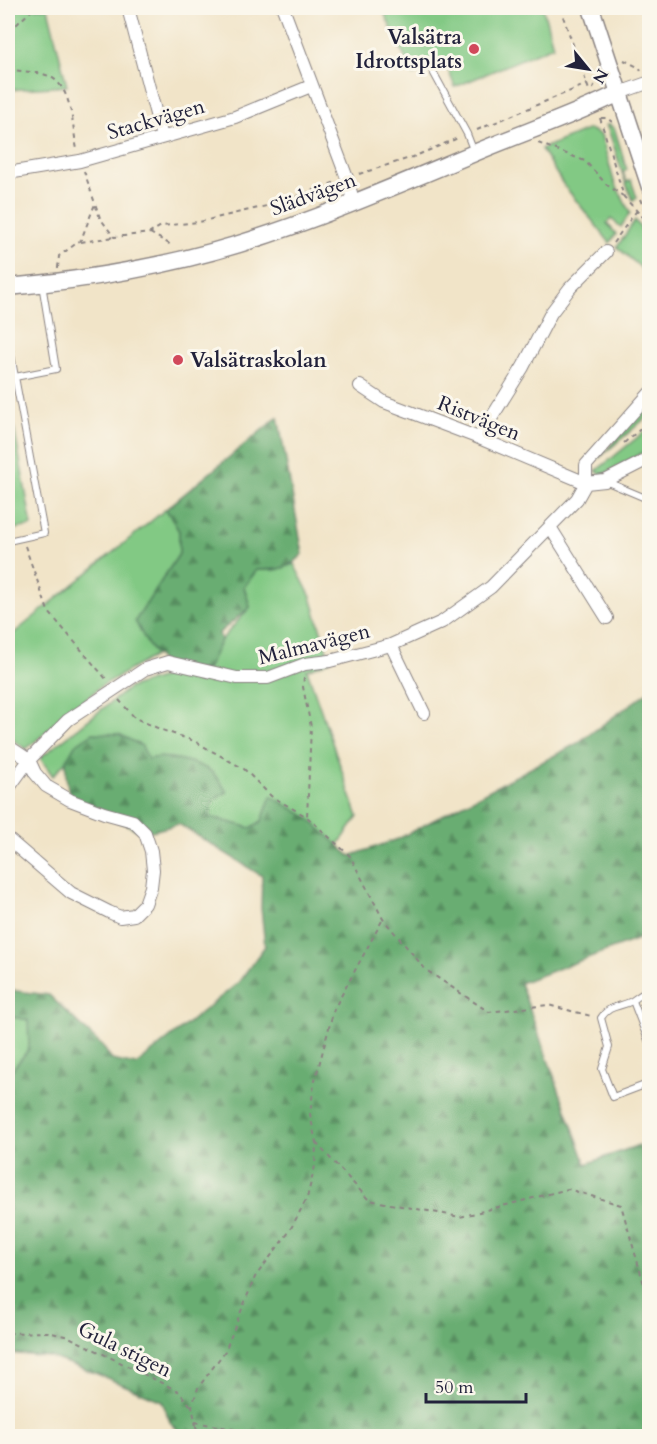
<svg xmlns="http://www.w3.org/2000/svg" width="657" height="1444" viewBox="0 0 657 1444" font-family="Cardo,serif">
<defs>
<pattern id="forest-firs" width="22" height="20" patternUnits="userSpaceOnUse" patternTransform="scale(1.5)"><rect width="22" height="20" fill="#69ad72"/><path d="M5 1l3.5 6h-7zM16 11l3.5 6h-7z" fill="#568c5f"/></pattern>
</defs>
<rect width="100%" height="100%" fill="#fbf7ec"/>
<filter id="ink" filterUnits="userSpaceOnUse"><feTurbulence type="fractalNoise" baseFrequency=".0167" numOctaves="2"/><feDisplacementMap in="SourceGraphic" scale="12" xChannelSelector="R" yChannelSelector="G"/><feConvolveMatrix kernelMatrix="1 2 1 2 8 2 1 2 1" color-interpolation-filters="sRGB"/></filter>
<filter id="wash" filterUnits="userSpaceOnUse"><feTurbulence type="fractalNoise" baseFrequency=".008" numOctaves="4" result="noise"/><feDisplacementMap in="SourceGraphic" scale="24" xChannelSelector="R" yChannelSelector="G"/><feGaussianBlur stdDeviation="1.35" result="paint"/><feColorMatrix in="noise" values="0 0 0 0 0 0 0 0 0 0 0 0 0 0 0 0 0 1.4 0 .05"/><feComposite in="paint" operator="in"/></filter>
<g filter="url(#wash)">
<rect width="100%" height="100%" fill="#f1e4c8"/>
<path fill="#82c984" stroke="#527660" stroke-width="1.5" d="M 8,8 L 48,8 L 67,86 L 8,90 Z
M 382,8 L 543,8 L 553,46 L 455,87 L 445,62 L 413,75 Z
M 606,125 L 610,125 L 615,130 L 627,170 L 623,172 L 626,182 L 631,180 L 637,198 L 633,200 C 621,176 617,150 606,125 Z
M 589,129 L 601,135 L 614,181 L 630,213 L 621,227 L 611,219 L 607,223 L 616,234 L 610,243 L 563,184 L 541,149 Z
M 635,220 L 649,240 L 649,280 L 640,267 L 617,247 Z
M 8,395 L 32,526 L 8,530 Z
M 649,403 L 649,415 L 598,459 Z
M 649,428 L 649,449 L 606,473 L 601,474 L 596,471 Z
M 166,509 L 179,531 L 179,554 L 158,587 L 148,645 L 156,655 L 101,686 L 26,749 L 8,736 L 8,638 Z
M 294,564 L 311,597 L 330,661 L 307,670 L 358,817 L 332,854 L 271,797 L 262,821 L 251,828 L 209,817 L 213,800 L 147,759 L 75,745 L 66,761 L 53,776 L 40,758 L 129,688 L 170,675 L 206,671 L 221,640 L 250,607 L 244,587 L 257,570 L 276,570 Z
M 12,1017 L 29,1020 L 29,1049 L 8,1075 L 8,1018 Z"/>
<path fill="url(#forest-firs)" stroke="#466856" stroke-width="1.5" d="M 278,417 L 303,554 C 289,570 277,570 256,570 L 244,587 L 250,607 L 219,633 L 221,640 L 206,671 L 164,664 L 148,645 L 135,621 L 179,554 L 179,531 L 166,509 Z
M 649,691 L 649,935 L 520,983 L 586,1164 L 639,1145 L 649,1170 L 649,1436 L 184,1436 L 170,1422 L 162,1401 L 95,1373 L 50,1357 L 8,1353 L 8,1205 L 10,1199 L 8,1183 L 8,1075 L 29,1049 L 28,1020 L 13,1017 L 8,1018 L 8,987 L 16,991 L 49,995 L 103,1047 L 112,1060 L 136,1065 L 238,983 L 265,946 L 261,908 L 262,876 L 179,824 L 145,833 L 70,800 L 66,776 L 66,761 L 75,745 L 93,733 L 119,734 L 142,746 L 148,759 C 164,754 193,761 209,770 C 216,774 222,785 227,792 L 213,800 L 209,817 L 251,828 L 262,821 L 271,796 L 307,817 L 350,856 L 398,839 L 576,744 Z"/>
</g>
<g filter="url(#ink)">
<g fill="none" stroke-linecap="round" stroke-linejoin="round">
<g stroke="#8a8382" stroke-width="8">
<path id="lane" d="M 431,68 L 467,134 L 474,152
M 8,339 L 44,533 L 8,541
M 15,377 L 56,369 L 42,284
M 605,481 L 650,500
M 650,990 C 642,993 638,997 632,1001 C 619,1008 610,1004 601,1018 L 609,1047 L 602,1069 L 613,1097 L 650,1083
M 633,1001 L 650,1045"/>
</g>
<g stroke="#8a8382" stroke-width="14">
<path id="street" d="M 128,8 L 162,137
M 283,8 L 347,178 L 354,204
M 619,93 L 650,82
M 8,173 L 80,161 L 235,117 L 311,86
M 360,386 L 384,402 L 479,438 L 586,483 L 586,465 L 650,393
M 479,438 L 523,367 L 551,313 L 570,288 L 606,252
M 550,527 L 607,618
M 391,645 L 424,713
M 8,746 L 29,760 L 35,773 L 46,786 L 70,800 L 104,813 L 133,821 L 145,833 L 151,851 L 153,870 L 151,887 L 145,904 L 134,915 L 120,917 L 109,912 L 71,893 L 8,839
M 8,789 L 29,760 L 68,720 L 145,669 L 168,662 L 237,678 L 268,678 L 305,664 L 330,661 L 391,645 L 442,622 L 491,587 L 577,499 L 586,483 L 605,481 L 650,458"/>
</g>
<g stroke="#8a8382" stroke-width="19">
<path id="secondary" d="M 591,8 L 650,187
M 8,287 C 86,280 164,267 239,244 C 319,219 395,186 472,154 C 521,133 571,117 619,93"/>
</g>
<path stroke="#8a8382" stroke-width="2" stroke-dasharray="4.5 4.5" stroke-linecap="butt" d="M 560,8 L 589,90
M 8,28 L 16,25 L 34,8
M 624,60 L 640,68 L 641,71
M 8,69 C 21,72 37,71 49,76 C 73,87 72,127 77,149
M 593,89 L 597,77
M 600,118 L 624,197 L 650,225
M 601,118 L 607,118 L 612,122
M 477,130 L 587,84
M 538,143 L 585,161 L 607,185 L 623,196
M 84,171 L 100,218 L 114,237 L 150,233 L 161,226 L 199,222 L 279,203 L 336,182
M 359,174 L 413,157 L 458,138
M 640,199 L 649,221
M 150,233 L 173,246
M 81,242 L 114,237
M 613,243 L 638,209
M 58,268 L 59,256 L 81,240 L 95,204
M 624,443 L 650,421
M 25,546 L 48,611 L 107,680
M 304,677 L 303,687 L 311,727 L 307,817
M 119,700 L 135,718 L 162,730 L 194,741 L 244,769 L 271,796 L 307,817 L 350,856 L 383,919 L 426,970 L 489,1012 L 548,1005 L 591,1016
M 316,1143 L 369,1200 L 460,1217 L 568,1189 L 621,1205 L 650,1305
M 8,1333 L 48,1332 L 69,1337 L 178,1391 L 191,1406
M 195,1422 L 272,1436
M 196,1426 L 192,1406 L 198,1388 L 225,1351 L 255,1277 L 289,1232 L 307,1198 L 315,1166 L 316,1143 L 310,1114 L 314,1084 L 334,1009 L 383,919
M 196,1426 L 198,1436
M 8,1429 L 68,1436"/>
<use href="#lane" stroke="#fff" stroke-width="6"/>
<use href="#street" stroke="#fff" stroke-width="12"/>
<use href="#secondary" stroke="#fff" stroke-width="16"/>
</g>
</g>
<g fill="#d1495b" stroke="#fbf7ec" stroke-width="2">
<circle cx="474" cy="49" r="6"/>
<circle cx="178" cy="360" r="6"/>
</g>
<g text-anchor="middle" stroke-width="6" stroke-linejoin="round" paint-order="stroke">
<g font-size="21" font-weight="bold" fill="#22223b" stroke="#fbf7ec" text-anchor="end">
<text x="462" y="44">Valsätra<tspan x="462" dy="24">Idrottsplats</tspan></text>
<text x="190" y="367" text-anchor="start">Valsätraskolan</text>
</g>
<g font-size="21" fill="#22223b" stroke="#fbf7ec">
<text transform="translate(156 119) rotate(-16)" y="7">Stackvägen</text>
<text transform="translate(313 194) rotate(-20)" y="7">Slädvägen</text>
<text transform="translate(479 418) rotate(22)" y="7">Ristvägen</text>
<text transform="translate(314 644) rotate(-14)" y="7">Malmavägen</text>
<text transform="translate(125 1349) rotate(26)" y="7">Gula stigen</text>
</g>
</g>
<rect width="657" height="1444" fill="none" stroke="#fbf7ec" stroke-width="30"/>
<g transform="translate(588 69) rotate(120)" stroke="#fbf7ec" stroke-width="4.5" paint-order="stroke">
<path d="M0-4.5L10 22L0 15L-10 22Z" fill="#22223b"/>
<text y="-9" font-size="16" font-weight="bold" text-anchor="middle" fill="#22223b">N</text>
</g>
<path d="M426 1393v9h100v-9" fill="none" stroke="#22223b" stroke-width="3"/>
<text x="435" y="1393" font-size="18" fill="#22223b" stroke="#fbf7ec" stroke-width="4.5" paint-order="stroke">50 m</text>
</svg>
